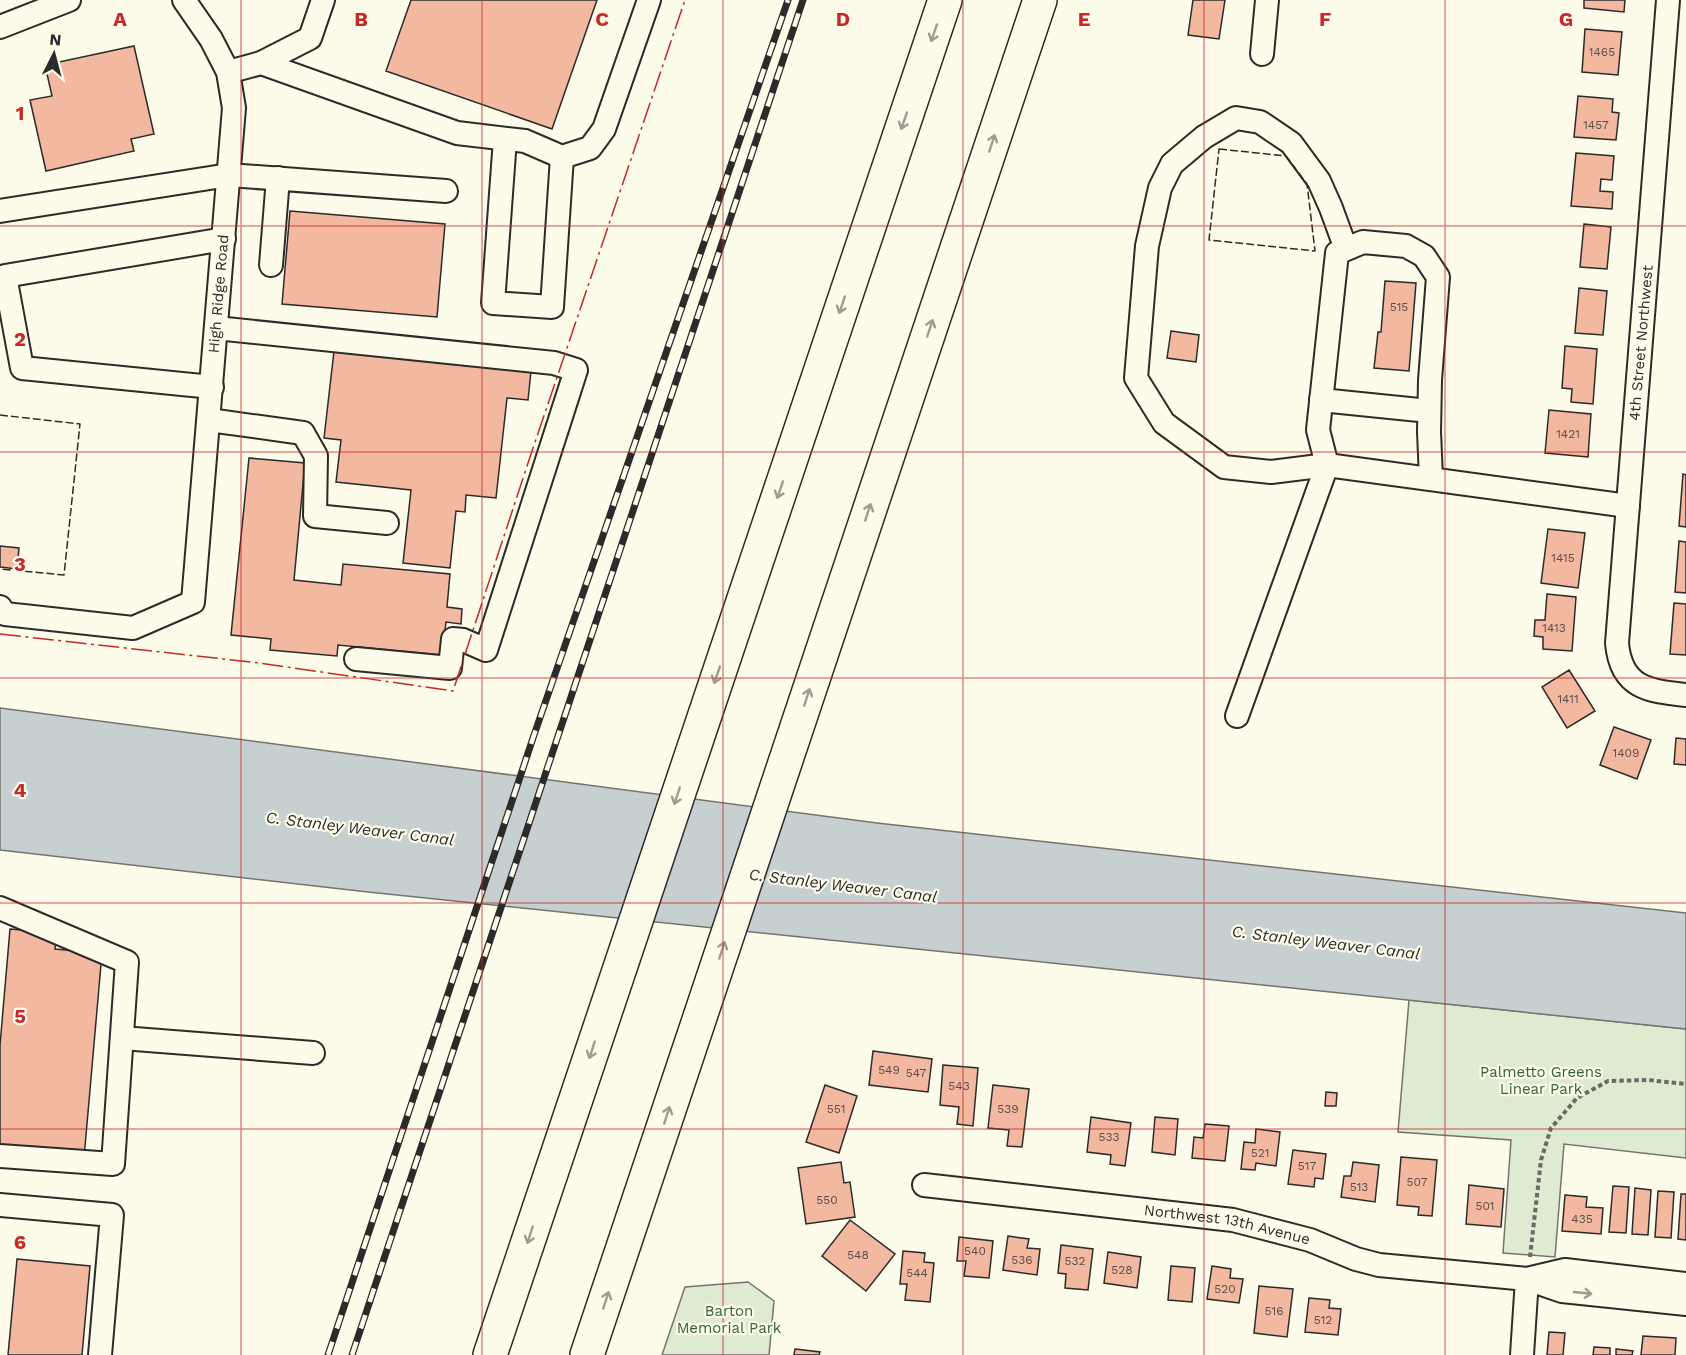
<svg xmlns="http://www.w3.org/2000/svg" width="1686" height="1355" viewBox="0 0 1686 1355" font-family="'Work Sans',sans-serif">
<rect width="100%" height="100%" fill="#fdfbea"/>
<path fill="#deebd1" stroke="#74746e" stroke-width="1.5" d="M 1409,1000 L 1686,1029 L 1686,1158 L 1564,1144 L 1555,1257 L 1503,1253 L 1511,1140 L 1398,1132 Z
M 748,1282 L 774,1301 L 769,1355 L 662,1355 L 685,1287 Z"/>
<path fill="#c7d0d0" stroke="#74746e" stroke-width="1.5" d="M 0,708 L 877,823 L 1686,913 L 1686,1029 L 368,892 L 0,850 Z"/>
<path fill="#f2b8a0" stroke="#2b2b2b" stroke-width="1.5" d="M 411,0 L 597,0 L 552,129 L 386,71 Z
M 1193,0 L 1225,0 L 1219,39 L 1188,35 Z
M 1584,0 L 1625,0 L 1624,12 L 1584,8 Z
M 1585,29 L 1622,32 L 1618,75 L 1582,72 Z
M 134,46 L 154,134 L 131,139 L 134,151 L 46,171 L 30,100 L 52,96 L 45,65 Z
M 1578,96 L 1613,99 L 1612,112 L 1619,113 L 1616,140 L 1574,137 Z
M 1576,153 L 1614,156 L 1612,180 L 1601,179 L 1600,191 L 1613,192 L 1612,209 L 1571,206 Z
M 290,211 L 445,224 L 437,317 L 282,304 Z
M 1584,224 L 1611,227 L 1607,269 L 1580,267 Z
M 1385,281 L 1416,283 L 1409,371 L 1374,368 L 1378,332 L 1381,332 Z
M 1579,288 L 1607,291 L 1603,335 L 1575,333 Z
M 1171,331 L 1199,335 L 1196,362 L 1167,358 Z
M 1565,346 L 1597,349 L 1593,404 L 1571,402 L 1572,389 L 1562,388 Z
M 334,351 L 531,371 L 528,400 L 507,398 L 496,498 L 466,495 L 465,512 L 456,511 L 450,568 L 403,563 L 411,490 L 336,482 L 341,440 L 324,438 Z
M 1549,410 L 1591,414 L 1588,457 L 1545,453 Z
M 249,458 L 305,463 L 294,580 L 341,585 L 343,564 L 450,574 L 447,607 L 462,609 L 461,624 L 446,622 L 442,655 L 338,645 L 337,656 L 270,650 L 271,639 L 231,635 Z
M 1683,474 L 1686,475 L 1686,527 L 1679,526 Z
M 1548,529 L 1585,533 L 1578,588 L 1541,583 Z
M 1679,541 L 1686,542 L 1686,593 L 1675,592 Z
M 0,546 L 19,548 L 17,569 L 0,567 Z
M 1547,594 L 1576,597 L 1572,651 L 1543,649 L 1543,637 L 1534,636 L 1535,620 L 1545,620 Z
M 1674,603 L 1686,604 L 1686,655 L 1670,654 Z
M 1569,670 L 1595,711 L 1567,728 L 1542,687 Z
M 1614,727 L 1651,740 L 1637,779 L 1600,765 Z
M 1676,738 L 1686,739 L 1686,765 L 1674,764 Z
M 10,929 L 57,933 L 55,949 L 102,953 L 84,1158 L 0,1151 L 0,1045 Z
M 873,1051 L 932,1059 L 928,1092 L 869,1085 Z
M 943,1065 L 978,1068 L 973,1126 L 957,1124 L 959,1107 L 940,1105 Z
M 825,1085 L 857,1096 L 839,1153 L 806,1142 Z
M 993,1085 L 1029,1089 L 1022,1147 L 1007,1146 L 1009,1130 L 988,1128 Z
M 1326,1092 L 1337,1093 L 1336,1106 L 1325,1106 Z
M 1091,1117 L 1131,1123 L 1125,1166 L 1110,1164 L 1111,1155 L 1087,1152 Z
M 1155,1117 L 1178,1119 L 1175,1155 L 1152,1152 Z
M 1205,1124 L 1229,1126 L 1225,1161 L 1192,1158 L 1194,1137 L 1203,1138 Z
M 1256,1129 L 1280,1132 L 1276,1166 L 1256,1163 L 1255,1170 L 1241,1169 L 1244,1142 L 1255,1143 Z
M 1293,1150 L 1326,1154 L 1323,1179 L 1315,1178 L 1314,1187 L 1288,1184 Z
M 1401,1157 L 1437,1160 L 1432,1216 L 1418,1215 L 1419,1207 L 1397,1205 Z
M 841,1162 L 844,1183 L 850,1182 L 855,1217 L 806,1224 L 798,1168 Z
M 1353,1162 L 1379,1165 L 1375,1202 L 1341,1197 L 1344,1176 L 1351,1176 Z
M 1469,1185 L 1504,1189 L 1501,1227 L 1466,1224 Z
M 1613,1186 L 1629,1187 L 1626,1233 L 1609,1232 Z
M 1635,1188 L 1651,1190 L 1648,1235 L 1632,1234 Z
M 1658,1191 L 1674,1192 L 1671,1238 L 1655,1237 Z
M 1681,1194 L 1686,1194 L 1686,1240 L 1678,1239 Z
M 1565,1195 L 1587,1197 L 1586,1207 L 1603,1208 L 1601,1234 L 1562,1231 Z
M 850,1220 L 895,1254 L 866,1291 L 822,1256 Z
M 1008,1236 L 1029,1239 L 1027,1248 L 1040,1249 L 1037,1275 L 1003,1270 Z
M 959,1237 L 993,1241 L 989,1278 L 964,1276 L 966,1261 L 957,1261 Z
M 1061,1245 L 1093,1249 L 1088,1290 L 1065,1288 L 1066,1274 L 1058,1273 Z
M 903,1251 L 925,1253 L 924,1262 L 934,1263 L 930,1302 L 905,1300 L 907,1284 L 900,1284 Z
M 1108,1252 L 1141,1257 L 1137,1288 L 1104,1283 Z
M 17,1259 L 90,1266 L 82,1355 L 8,1355 Z
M 1171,1266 L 1195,1268 L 1192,1302 L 1168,1300 Z
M 1212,1266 L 1231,1269 L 1230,1278 L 1243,1279 L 1239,1303 L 1207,1299 Z
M 1259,1286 L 1293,1289 L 1287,1337 L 1254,1333 Z
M 1309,1298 L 1330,1300 L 1329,1308 L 1341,1309 L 1338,1335 L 1305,1332 Z
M 1549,1332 L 1565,1333 L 1563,1355 L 1547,1355 Z
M 1643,1336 L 1676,1338 L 1675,1355 L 1641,1355 Z
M 1594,1347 L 1610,1348 L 1610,1355 L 1593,1355 Z
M 795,1349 L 820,1352 L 819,1355 L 794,1355 Z
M 1616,1349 L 1633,1351 L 1632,1355 L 1616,1355 Z"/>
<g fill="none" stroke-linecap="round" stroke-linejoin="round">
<g stroke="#2b2b2b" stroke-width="26">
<g id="minor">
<path d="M 1668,0 L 1617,643 C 1621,688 1648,691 1686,695"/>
<path d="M 0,27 L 69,0"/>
<path d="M 1262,54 L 1267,0"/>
<path d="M 261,63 L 457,133 L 525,141 L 562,157 L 590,148 L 604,129 L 649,0"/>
<path d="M 228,72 L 261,63 L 310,38 L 323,0"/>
<path d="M 505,139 L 493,303 L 552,307 L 562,157"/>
<path d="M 0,211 L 229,175 L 446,191"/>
<path d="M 1346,249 L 1331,208 L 1319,181 L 1291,143 L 1260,122 L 1236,118 L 1204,137 L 1172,164 L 1160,188 L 1147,246 L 1136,378 L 1164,423 L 1224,467 L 1271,472 L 1327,465 L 1318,430 L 1337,253 L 1363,242 L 1406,246 L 1424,256 L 1438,277 L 1430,380 L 1429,432 L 1431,479"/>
<path d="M 271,265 L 278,178"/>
<path d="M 216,328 L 554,363 L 576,370 L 486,650 L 463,640 L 453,639 L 450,668 L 356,659"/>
<path d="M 212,387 L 22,368 L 5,276 L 224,239"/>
<path d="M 1321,400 L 1429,411"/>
<path d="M 209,420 L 303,433 L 316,456 L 315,516 L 387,523"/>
<path id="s1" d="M 0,607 L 5,614 L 133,628 L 193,602 L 234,108 L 228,72 L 211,39 L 184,0"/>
<path d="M 1237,716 L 1327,465 L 1628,506"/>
<path d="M 0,908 L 127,962 L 113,1164 L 0,1156"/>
<path d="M 122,1038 L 313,1053"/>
<path id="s2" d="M 924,1185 L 1233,1220 L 1310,1240 L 1356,1259 L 1379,1265 L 1527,1279 L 1562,1291 L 1686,1304"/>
<path d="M 0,1205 L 112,1215 L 100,1355"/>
<path d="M 1527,1279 L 1565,1270 L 1686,1284"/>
<path d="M 1522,1355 L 1527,1279"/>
</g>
</g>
<g stroke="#2b2b2b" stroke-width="36">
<path id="highway" d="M 490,1355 L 945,0
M 587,1355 L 1040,0"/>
</g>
<path stroke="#6a6964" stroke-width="4" stroke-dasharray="4.5 3" stroke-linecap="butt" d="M 1530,1257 L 1541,1160 L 1551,1128 L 1577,1098 L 1608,1081 L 1648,1080 L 1686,1084"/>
<use href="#minor" stroke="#fdfbea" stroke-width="22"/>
<use href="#highway" stroke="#fdfbea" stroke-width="33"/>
<g stroke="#2b2b2b" stroke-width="7">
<path id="rail" d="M 328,1355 L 533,738 L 788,0
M 352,1355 L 803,0"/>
</g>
<use href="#rail" stroke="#fdfbea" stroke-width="4.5" stroke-dasharray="14" stroke-linecap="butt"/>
<path stroke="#2b2b2b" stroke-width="1.5" stroke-dasharray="8 3" stroke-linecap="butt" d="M 1219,149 L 1286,156 L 1307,184 L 1315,251 L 1209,240 Z
M 0,415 L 80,424 L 64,575 L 0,569"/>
<path stroke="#c62828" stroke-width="1.5" stroke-dasharray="21 4.5 3 4.5" stroke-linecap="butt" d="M 0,634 L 259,663 L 453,691 L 531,454 L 685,0"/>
</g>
<defs><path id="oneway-shaft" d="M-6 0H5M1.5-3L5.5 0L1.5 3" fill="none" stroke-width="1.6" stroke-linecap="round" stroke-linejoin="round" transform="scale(1.5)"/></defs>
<g stroke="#9e9d94">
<use href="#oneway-shaft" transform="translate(934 33) rotate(109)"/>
<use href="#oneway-shaft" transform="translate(904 121) rotate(109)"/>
<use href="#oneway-shaft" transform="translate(992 143) rotate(-72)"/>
<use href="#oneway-shaft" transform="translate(842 305) rotate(109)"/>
<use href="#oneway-shaft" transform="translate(930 328) rotate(-72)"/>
<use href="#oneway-shaft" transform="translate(780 490) rotate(109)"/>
<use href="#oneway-shaft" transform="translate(868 512) rotate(-72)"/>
<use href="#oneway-shaft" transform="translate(717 675) rotate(109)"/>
<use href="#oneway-shaft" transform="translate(807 697) rotate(-72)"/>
<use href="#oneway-shaft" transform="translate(677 796) rotate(108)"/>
<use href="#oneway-shaft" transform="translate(722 950) rotate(-72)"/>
<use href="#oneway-shaft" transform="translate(592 1050) rotate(108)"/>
<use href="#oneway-shaft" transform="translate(667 1115) rotate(-72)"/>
<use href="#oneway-shaft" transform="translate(530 1235) rotate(108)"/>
<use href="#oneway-shaft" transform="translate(1583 1293) rotate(6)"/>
<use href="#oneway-shaft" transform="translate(606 1300) rotate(-72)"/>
</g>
<path fill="none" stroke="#c62828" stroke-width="1.5" stroke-opacity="0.55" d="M 241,0 L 241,1355M 482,0 L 482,1355M 723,0 L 723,1355M 963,0 L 963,1355M 1204,0 L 1204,1355M 1445,0 L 1445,1355M 0,226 L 1686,226M 0,452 L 1686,452M 0,678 L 1686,678M 0,903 L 1686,903M 0,1129 L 1686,1129"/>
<g text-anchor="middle" stroke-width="4.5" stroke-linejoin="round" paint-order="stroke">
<g font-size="12" fill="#5d4e48">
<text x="1602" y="56">1465</text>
<text x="1596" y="129">1457</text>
<text x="1399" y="311">515</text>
<text x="1568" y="438">1421</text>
<text x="1563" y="562">1415</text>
<text x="1554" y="632">1413</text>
<text x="1568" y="703">1411</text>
<text x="1626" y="757">1409</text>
<text x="889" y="1074">549</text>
<text x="916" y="1077">547</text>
<text x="959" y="1090">543</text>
<text x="836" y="1113">551</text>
<text x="1008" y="1113">539</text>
<text x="1109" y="1141">533</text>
<text x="1260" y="1157">521</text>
<text x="1307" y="1170">517</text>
<text x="1417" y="1186">507</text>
<text x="1359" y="1191">513</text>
<text x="827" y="1204">550</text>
<text x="1485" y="1210">501</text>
<text x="1582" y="1223">435</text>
<text x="975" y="1255">540</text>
<text x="858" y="1259">548</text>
<text x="1022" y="1264">536</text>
<text x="1075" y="1265">532</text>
<text x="1122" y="1274">528</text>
<text x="917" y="1277">544</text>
<text x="1225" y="1293">520</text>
<text x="1274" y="1315">516</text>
<text x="1323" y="1324">512</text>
</g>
<g font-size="15" fill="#2b2b2b" stroke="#fdfbea">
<text dy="5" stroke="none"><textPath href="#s1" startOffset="512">High Ridge Road</textPath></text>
<text transform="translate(1641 343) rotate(-85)" y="5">4th Street Northwest</text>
<text dy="5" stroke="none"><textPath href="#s2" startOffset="306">Northwest 13th Avenue</textPath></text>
</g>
<g font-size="15" fill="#34623c" stroke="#fdfbea">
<text x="1541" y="1077">Palmetto Greens<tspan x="1541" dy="17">Linear Park</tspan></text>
<text x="729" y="1316">Barton<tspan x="729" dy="17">Memorial Park</tspan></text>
</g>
<g font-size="16" font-style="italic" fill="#2b2b2b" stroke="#fdfbea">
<text transform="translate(360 828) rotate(7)" y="6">C. Stanley Weaver Canal</text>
<text transform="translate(843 885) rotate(7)" y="6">C. Stanley Weaver Canal</text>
<text transform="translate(1326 942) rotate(7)" y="6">C. Stanley Weaver Canal</text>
</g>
</g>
<g font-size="20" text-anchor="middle" font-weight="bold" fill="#c62828" stroke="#fdfbea" stroke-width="4.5" stroke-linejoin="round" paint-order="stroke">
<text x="120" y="26">A</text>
<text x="361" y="26">B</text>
<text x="602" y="26">C</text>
<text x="843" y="26">D</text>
<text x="1084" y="26">E</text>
<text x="1325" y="26">F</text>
<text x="1566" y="26">G</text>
<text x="20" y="120">1</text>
<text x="20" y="346">2</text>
<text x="20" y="571">3</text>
<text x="20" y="797">4</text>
<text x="20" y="1023">5</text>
<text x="20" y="1249">6</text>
</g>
<g transform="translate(54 54) rotate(6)" stroke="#fdfbea" stroke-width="4.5" paint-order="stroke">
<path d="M0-4.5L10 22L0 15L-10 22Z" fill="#2b2b2b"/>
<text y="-9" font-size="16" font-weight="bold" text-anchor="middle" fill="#2b2b2b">N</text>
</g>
</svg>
